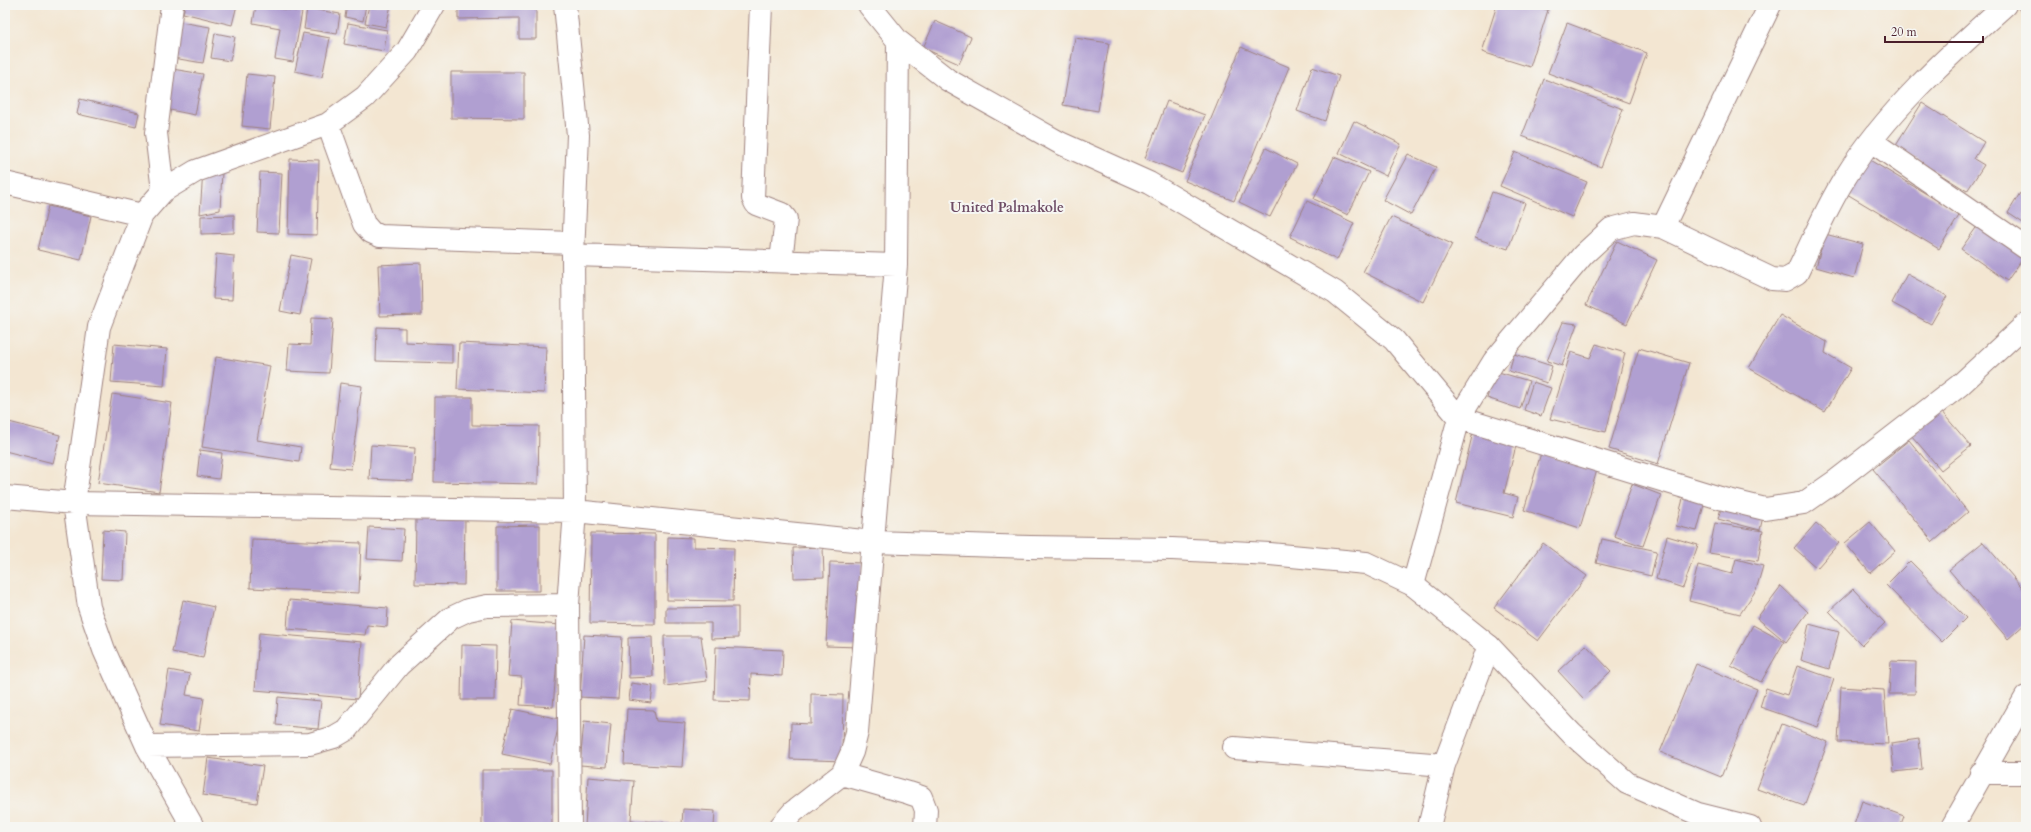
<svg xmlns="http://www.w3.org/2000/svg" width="2031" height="832" viewBox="0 0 2031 832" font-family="Cardo,serif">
<rect width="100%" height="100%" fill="#f6f6f2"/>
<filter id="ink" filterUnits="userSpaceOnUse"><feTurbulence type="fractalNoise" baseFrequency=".025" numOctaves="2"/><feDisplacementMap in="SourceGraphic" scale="8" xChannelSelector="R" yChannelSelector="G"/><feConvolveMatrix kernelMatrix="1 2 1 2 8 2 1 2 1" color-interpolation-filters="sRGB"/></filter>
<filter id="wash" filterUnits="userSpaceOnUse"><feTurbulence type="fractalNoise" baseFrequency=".012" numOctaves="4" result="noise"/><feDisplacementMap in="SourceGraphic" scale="16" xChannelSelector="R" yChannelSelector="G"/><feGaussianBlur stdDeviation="0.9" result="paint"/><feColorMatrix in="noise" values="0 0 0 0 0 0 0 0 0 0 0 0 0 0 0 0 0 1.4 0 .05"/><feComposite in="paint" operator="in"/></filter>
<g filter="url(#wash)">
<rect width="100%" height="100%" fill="#f3e6d2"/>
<g id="blocks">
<path fill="#b09fd1" d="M 185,5 L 237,5 L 232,25 L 183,13 Z
M 256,5 L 302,12 L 293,62 L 275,59 L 280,28 L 253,23 Z
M 347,5 L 366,5 L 363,21 L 345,17 Z
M 369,5 L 391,5 L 386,27 L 365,23 Z
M 458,5 L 536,5 L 536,39 L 519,39 L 519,18 L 458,19 Z
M 1497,5 L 1531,5 L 1548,10 L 1530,67 L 1482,52 Z
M 2021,5 L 2026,5 L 2026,17 L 2018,8 Z
M 307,8 L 340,14 L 337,34 L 304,29 Z
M 935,21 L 971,37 L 959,64 L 923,48 Z
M 180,22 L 210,27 L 203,63 L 173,58 Z
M 348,23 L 387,30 L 384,51 L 344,44 Z
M 1567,23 L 1647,53 L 1629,103 L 1548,73 Z
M 215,33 L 235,37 L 230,61 L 211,58 Z
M 303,33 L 330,38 L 322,77 L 295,71 Z
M 1075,38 L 1109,43 L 1098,111 L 1063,105 Z
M 1241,47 L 1289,67 L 1234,201 L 1185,181 Z
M 1312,67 L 1339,76 L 1325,121 L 1297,111 Z
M 172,69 L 203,74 L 195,115 L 165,109 Z
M 451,72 L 524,72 L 524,119 L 451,118 Z
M 247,74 L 275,77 L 270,129 L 242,126 Z
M 1544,79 L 1623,109 L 1601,167 L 1522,136 Z
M 80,99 L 139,113 L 136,127 L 77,114 Z
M 1167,101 L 1205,115 L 1182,173 L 1145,158 Z
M 1922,103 L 1984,142 L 1974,159 L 1984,165 L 1967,191 L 1895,146 Z
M 1354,121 L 1401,144 L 1386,176 L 1339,153 Z
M 1266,148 L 1297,164 L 1270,217 L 1239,202 Z
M 1515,152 L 1587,182 L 1572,217 L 1500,186 Z
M 1408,154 L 1436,167 L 1411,215 L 1383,200 Z
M 1334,157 L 1369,172 L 1348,215 L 1314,199 Z
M 290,159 L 319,160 L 317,235 L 288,234 Z
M 1868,159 L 1960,214 L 1939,249 L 1847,194 Z
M 203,171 L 222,172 L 220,210 L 200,214 Z
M 260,172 L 282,173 L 279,233 L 257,232 Z
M 1492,192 L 1525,203 L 1508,249 L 1475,238 Z
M 2020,193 L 2026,197 L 2026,225 L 2008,213 Z
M 1307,201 L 1354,223 L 1337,260 L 1290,237 Z
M 48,206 L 91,216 L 81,260 L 38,250 Z
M 234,215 L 234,233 L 201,234 L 201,216 Z
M 1391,217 L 1452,244 L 1423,302 L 1363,272 Z
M 1983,218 L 2026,254 L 2007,281 L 1961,249 Z
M 1825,234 L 1863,244 L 1854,278 L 1816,267 Z
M 1617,241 L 1657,260 L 1627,324 L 1586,305 Z
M 216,254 L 234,256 L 232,300 L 213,299 Z
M 291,255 L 311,259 L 300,315 L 280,311 Z
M 421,263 L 422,315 L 380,316 L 378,265 Z
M 1907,274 L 1947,296 L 1931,324 L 1892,303 Z
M 1780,315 L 1827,342 L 1825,353 L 1851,368 L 1825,412 L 1749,368 Z
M 311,318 L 333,319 L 329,373 L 287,371 L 289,344 L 310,345 Z
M 1563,322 L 1577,324 L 1562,366 L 1547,361 Z
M 377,327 L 405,328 L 405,342 L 452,344 L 452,363 L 376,361 Z
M 459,343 L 546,347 L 544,393 L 457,389 Z
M 114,344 L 167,349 L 164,386 L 111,382 Z
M 1596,344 L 1625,353 L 1606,432 L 1550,419 L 1571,352 L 1590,358 Z
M 1639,348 L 1689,363 L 1658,464 L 1609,449 Z
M 1514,354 L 1552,366 L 1547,383 L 1509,371 Z
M 216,357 L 270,366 L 257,440 L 301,447 L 299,462 L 202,447 Z
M 1495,371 L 1529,381 L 1520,409 L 1487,398 Z
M 1533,382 L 1551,388 L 1541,416 L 1524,410 Z
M 340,383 L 362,386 L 351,469 L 330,467 Z
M 112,394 L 172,403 L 159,492 L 98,483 Z
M 435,397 L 472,397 L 472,425 L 539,426 L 538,484 L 434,482 Z
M 1940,410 L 1971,446 L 1941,470 L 1911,435 Z
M 5,421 L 60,435 L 53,463 L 5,451 Z
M 1474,428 L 1518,438 L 1504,493 L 1518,497 L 1513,517 L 1456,503 Z
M 1909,440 L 1968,512 L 1933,542 L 1873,469 Z
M 371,445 L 415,448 L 413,481 L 369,479 Z
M 200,450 L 222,453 L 219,479 L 197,476 Z
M 1541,453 L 1597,470 L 1580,528 L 1524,510 Z
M 1632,484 L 1661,495 L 1643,546 L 1614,536 Z
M 1684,495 L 1705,501 L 1697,531 L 1676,526 Z
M 1723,501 L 1764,512 L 1760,530 L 1718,519 Z
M 416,519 L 465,519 L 464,585 L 415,584 Z
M 1870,522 L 1895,551 L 1870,573 L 1845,543 Z
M 1715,523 L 1763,531 L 1758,561 L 1709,553 Z
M 1816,523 L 1839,543 L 1817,568 L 1794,548 Z
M 540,525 L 540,591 L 497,591 L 497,526 Z
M 369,527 L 404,529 L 402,561 L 367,559 Z
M 103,530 L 125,532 L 123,580 L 101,579 Z
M 591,533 L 655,534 L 655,624 L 590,623 Z
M 1667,536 L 1698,545 L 1683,588 L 1656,579 Z
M 668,537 L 694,538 L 694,547 L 734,548 L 733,601 L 667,600 Z
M 252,539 L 361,543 L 359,593 L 250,588 Z
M 1602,539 L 1657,551 L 1651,576 L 1596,563 Z
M 1983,542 L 2026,592 L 2026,623 L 2008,639 L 1949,570 Z
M 1543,543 L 1587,576 L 1538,641 L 1494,608 Z
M 823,547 L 824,577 L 794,578 L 793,548 Z
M 1736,559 L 1763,566 L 1756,590 L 1740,614 L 1689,601 L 1698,565 L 1732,574 Z
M 1910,561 L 1966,618 L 1942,642 L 1886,585 Z
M 830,562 L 863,563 L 859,647 L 826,646 Z
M 1781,586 L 1808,612 L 1786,642 L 1757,618 Z
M 1853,589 L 1885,623 L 1862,645 L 1829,611 Z
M 183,600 L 214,607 L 203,658 L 172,652 Z
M 289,600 L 388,608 L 387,627 L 367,625 L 365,635 L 287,629 Z
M 738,607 L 738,638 L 711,639 L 711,623 L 666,623 L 666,608 Z
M 512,621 L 560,625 L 553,707 L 520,705 L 522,677 L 508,676 Z
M 1809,624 L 1839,632 L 1829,669 L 1801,660 Z
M 1753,625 L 1784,642 L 1761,682 L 1731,666 Z
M 259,633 L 362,642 L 358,699 L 255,690 Z
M 584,635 L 622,637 L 618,699 L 580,697 Z
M 664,636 L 701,636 L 707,681 L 665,686 Z
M 652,637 L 653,677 L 629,678 L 628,638 Z
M 462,645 L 496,646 L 495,700 L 461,700 Z
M 1586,645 L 1611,671 L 1583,698 L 1558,671 Z
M 716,647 L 783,650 L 782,676 L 751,674 L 750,701 L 714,700 Z
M 1891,661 L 1916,662 L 1915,694 L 1889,694 Z
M 1696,664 L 1757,689 L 1721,777 L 1660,752 Z
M 1797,666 L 1834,679 L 1818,727 L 1760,707 L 1766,688 L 1787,695 Z
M 169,670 L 190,674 L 186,695 L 204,698 L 199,731 L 160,725 Z
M 631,683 L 653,686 L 651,703 L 629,700 Z
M 1841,687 L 1884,690 L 1888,744 L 1838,742 Z
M 811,694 L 843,695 L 842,761 L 790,759 L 791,723 L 811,724 Z
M 278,697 L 321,701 L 318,729 L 276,725 Z
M 512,709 L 560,719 L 550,764 L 502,754 Z
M 627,709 L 654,710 L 656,721 L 685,723 L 682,767 L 624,764 Z
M 584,721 L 611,724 L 607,767 L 580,765 Z
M 1782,724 L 1828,742 L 1804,806 L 1757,789 Z
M 1919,739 L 1922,769 L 1894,772 L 1891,743 Z
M 208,758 L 263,766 L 257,803 L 203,795 Z
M 482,770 L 552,770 L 552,827 L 482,827 Z
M 588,777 L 634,781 L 631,820 L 682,824 L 683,809 L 715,811 L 714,827 L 585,827 Z
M 1862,801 L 1904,816 L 1900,827 L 1860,827 L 1854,825 Z"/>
</g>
</g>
<g filter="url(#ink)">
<use href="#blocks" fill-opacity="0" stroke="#9e827e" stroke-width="1"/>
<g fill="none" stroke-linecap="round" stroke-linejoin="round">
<g stroke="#9e827e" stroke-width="24">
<path id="minor" d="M 761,5 L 753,198 L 756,204 L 782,214 L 786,219 L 781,261
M 869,5 L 898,41 L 948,80 L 1060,143 L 1149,183 L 1335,292 L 1394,340 L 1459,418 L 1413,585
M 2005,5 C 1948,56 1885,113 1845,178 C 1826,208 1812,242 1797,273 L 1785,280 L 1772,279 L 1663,227 L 1634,223 L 1611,229 L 1583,255 L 1494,361 L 1459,418 L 1720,498 L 1765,509 L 1804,503 L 1837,480 L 1960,385 L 2026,324
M 328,124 L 364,224 L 371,232 L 380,236 L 573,243
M 1871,141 L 2026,248
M 5,183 L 142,215
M 163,191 L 156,133 L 172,5
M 1663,227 L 1770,5
M 573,255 L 896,265
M 5,497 L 74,503 L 575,511 L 568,605 L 570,827
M 147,746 L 310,744 L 334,737 L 346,730 L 399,665 L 451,618 L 468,610 L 487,606 L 568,605
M 1234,748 L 1444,765
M 1981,773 L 2026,773
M 842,774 L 909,793 L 921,797 L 926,810 L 925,827
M 193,827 L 147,746 L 104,650 L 89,607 L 74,503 L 99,327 L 142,215 L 163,191 L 196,171 L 328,124 L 365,97 L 407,51 L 434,5
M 780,827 L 793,812 L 842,774 L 852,752 L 857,732 L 896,265 L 898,41
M 1429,827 L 1444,765 L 1489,646
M 1952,827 L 2026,697"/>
</g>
<g stroke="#9e827e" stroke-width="24">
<path id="tertiary" d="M 565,5 L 578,135 L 573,255 L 575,511 L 873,542 L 1030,547 L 1172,549 L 1270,554 L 1366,563 L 1413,585 L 1489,646 L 1572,734 L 1627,783 L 1698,814 L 1750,827"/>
</g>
<use href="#minor" stroke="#fff" stroke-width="22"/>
<use href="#tertiary" stroke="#fff" stroke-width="22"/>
</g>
</g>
<g text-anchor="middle" stroke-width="4" stroke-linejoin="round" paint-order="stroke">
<g font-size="14" font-weight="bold" fill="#6e4c65" stroke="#f6f6f2">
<text x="1007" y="212">United Palmakole</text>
</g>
</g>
<rect width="2031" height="832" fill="none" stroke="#f6f6f2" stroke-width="20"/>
<path d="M1885 36v6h98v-6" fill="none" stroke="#4a1f2b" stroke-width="2"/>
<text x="1891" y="36" font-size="12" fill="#4a1f2b" stroke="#f6f6f2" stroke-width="3" paint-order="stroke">20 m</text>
</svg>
